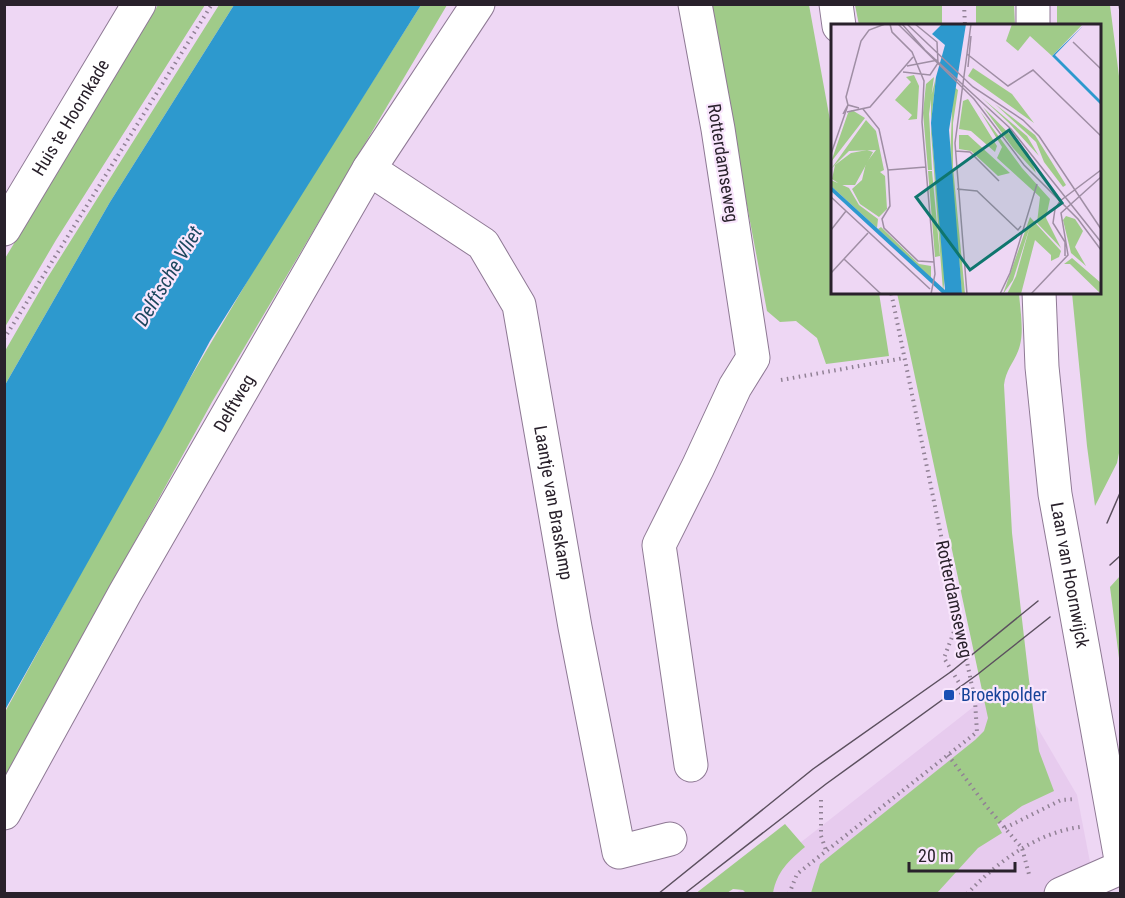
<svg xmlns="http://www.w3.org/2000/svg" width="1125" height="898" viewBox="0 0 1125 898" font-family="'Roboto Condensed',sans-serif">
<rect width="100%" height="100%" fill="#eed7f4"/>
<path fill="#e7cbee" d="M 1009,679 L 1077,795 L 1096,893 L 735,894 Z"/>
<path fill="#a0cb89" d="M 158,5 L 205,5 L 56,240 L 5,327 L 4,260 Z
M 219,5 L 234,5 L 110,202 L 5,385 L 5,351 L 46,280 Z
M 421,5 L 447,5 L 212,402 L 5,777 L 5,712 L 156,436 L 264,253 Z
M 709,5 L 809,5 L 832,131 L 832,292 L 879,293 L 889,356 L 826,364 L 817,338 L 796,321 L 780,322 L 767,311 Z
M 855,5 L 942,5 L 942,25 L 859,25 Z
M 976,5 L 1014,5 L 1015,25 L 976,25 Z
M 1057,5 L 1110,5 L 1120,84 L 1120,448 L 1117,463 L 1095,506 L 1087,446 L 1072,293 L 1100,292 L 1100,26 L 1057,25 Z
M 897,293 L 1019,293 C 1020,308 1024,330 1020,345 C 1016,361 1006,368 1004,385 L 1012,533 L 1029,680 L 1039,751 L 1054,791 L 1022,806 L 997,824 L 1002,833 L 978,848 L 937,893 L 811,893 L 820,864 L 975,740 L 984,731 L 988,718 Z
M 1120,576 L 1120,666 L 1110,587 Z
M 785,824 L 805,847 C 788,861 777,872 773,893 L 746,893 L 743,890 L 733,889 L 727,893 L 695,894 Z"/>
<path fill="#2d99ce" d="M 234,5 L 421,5 L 210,341 L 163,428 L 5,710 L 5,385 L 110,202 Z"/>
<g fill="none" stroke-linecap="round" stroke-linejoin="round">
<g stroke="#8e7994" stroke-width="35">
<g id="minor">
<path d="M 836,4 L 839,26"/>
<path id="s1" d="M 369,169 L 483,244 L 519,305 L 575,627 L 619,852 L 670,839"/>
<path id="s2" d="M 4,229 L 139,4"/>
<path d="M 691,765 L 659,545 L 698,467 L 735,387 L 753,358 L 718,129 L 695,4"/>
<path id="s3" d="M 4,813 L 125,593 L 369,169 L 478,4"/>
<path d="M 1061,894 L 1120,868"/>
</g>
</g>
<g stroke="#8e7994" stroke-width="35">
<g id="major">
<path d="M 1033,4 L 1033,26"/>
<path id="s4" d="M 1039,292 L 1042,367 L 1055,494 L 1120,854"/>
</g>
</g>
<path stroke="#918195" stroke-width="4" stroke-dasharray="1.5 4.5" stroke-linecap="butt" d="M 964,4 L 965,26
M 4,339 L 212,4
M 781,380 L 904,358
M 958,621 L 944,658 L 961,686 L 974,700
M 960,695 L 965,691
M 948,755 L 987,807 L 1022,848 L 1030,878
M 821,800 L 821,836 L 826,850
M 1005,828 L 1061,800 L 1076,799
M 789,894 L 797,874 L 977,732 L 975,701 L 891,292
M 967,894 C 997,862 1036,833 1080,827"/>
<use href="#minor" stroke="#fff" stroke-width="33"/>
<use href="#major" stroke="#fff" stroke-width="33"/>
<path stroke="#5c505f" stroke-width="1.5" d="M 1119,4 L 1120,12
M 1107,523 L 1120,493
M 1110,565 L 1120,556
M 658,894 L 813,769 L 952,671 L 1038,601
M 684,894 L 826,784 L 978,674 L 1050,617"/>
</g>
<rect fill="#1a4fb4" stroke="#f9e6fd" stroke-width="2" x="943" y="689" width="12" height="12" rx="3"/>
<g text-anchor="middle" stroke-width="4.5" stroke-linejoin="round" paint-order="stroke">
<g font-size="18" fill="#29212b" stroke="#f9e6fd">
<text dy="6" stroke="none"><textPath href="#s2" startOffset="130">Huis te Hoornkade</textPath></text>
<text transform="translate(723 163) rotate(81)" y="6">Rotterdamseweg</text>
<text dy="6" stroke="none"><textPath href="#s3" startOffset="470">Delftweg</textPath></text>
<text dy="6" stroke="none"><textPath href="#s1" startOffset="408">Laantje van Braskamp</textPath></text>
<text dy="6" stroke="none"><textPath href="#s4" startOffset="285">Laan van Hoornwijck</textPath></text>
<text transform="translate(954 599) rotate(78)" y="6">Rotterdamseweg</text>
</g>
<g font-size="18" fill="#164399" stroke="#f9e6fd" text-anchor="start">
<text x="961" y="701">Broekpolder</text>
</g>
<g font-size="20" font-style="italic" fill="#1c475e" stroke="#f9e6fd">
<text transform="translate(168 276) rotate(-59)" y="7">Delftsche Vliet</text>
</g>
</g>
<g transform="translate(831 24)">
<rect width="270" height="270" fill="#eed7f4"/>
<path d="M 142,44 L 181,70 L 203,99 L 137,52 ZM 83,51 L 88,62 L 86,95 L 77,96 L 81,91 L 64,76 L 80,58 L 75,53 ZM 103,53 L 98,90 L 101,146 L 97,146 L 92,89 L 95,60 ZM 105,53 L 100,99 L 114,254 L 112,267 L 100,108 L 100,73 ZM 122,62 L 127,66 L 122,99 L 122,143 L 134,270 L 131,270 L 119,137 ZM 150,73 L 196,112 L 208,132 L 178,99 ZM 137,75 L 166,122 L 164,128 L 140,107 L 128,105 L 132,77 ZM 164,80 L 204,111 L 235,161 L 232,163 L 213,138 L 205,118 ZM 152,83 L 197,129 L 205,149 L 182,124 ZM 149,87 L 191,144 L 219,175 L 215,194 L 230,224 L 206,199 L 209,173 L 166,134 L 171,123 ZM 128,111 L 137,111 L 179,149 L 167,152 L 140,127 L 128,125 ZM 36,126 L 42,128 L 24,161 L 10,161 L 1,155 L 4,141 L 20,129 ZM 97,147 L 101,147 L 109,232 L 104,233 ZM 0,156 L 18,164 L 28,181 L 47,195 L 46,204 L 0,162 ZM 235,192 L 244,195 L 252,207 L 244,223 L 255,242 L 240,229 L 232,196 ZM 199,193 L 230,227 L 228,233 L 220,237 L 220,231 L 204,216 L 190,270 L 176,270 L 185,252 L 199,202 L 182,256 L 172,270 ZM 50,203 L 88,240 L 100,242 L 100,254 L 47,205 ZM 241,234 L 270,259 L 270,270 L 239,240 L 233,240 Z" fill="#a0cb89"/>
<path d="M 181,0 L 250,0 L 251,1 L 221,32 L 199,12 L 187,27 L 175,17 ZM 21,86 L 34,94 L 0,138 L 17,89 ZM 35,96 L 45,107 L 53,146 L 49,148 L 54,152 L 56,185 L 48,193 L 29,180 L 21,165 L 31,156 L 35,139 L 45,126 L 18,127 L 0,145 Z" fill="#a0cb89"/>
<path d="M 111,0 L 135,0 L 118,106 L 131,270 L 112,270 L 0,167 L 0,162 L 114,266 L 100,99 L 105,53 L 114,21 L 101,10 ZM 252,2 L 224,31 L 270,77 L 270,81 L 221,32 Z" fill="#2d99ce"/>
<path fill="none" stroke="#9f8ea4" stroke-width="1.5" d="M 59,0 L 61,8 L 81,28 L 93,57 L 91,98 L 104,250 L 100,270M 67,0 L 143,75 L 193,141 L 247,195 L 270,226M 71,0 L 94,26 L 180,105 L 270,218M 76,0 L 142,63 L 192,96 L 208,112 L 270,205M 242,18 L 270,45M 136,30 L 177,62 L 202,46 L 270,112M 76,42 L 107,36M 137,43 L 140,12M 72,48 L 99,51 L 107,39 L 106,18 L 84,0M 32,85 L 48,105 L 57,146 L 59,182 L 51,195 L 53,204 L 87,237 L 103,238M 16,88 L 39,83 L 82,33M 12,90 L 17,81 L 28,84M 124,127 L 139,128 L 168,157M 0,130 L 17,81 L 15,73 L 30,17 L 38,6 L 54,0M 57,146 L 95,143M 126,165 L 146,167 L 187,206 L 190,202M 0,173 L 99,265M 0,206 L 15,187M 234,232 L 234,218 L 222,199 L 224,185 L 229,177 L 270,146M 13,235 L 50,270M 0,249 L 37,209M 136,270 L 124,119 L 140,0M 169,270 L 179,249 L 206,160M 200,270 L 237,231 L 230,189 L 270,153"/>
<path fill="#0f766e" fill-opacity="0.15" stroke="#0f766e" stroke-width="3" d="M 178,106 L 231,179 L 139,246 L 85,173 Z"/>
<rect width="270" height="270" fill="none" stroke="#29212b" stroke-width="3"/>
</g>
<rect width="1125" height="898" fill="none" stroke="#29212b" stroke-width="12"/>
<path d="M909 862v9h106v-9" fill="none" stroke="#29212b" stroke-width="3"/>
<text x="918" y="862" font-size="18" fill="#29212b" stroke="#f9e6fd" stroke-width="4.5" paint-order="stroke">20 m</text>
</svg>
